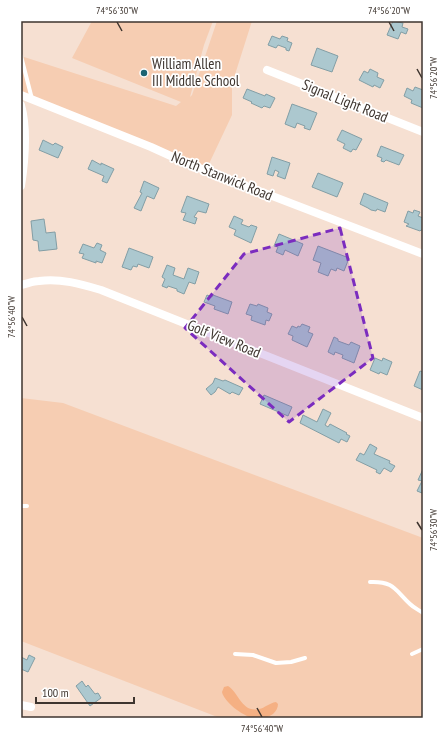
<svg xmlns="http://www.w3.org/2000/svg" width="444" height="739" viewBox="0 0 444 739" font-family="'PT Sans Narrow',sans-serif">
<rect width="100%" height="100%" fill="#f6e0d2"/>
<path fill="#f6cdb2" d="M 92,21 L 213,21 L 204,45 L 190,97 L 192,95 L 217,21 L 252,21 L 232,84 L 232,115 L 207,168 L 21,93 L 21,56 L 176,106 L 181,102 L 72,58 Z
M 21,398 L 63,403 L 423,538 L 423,718 L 220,718 L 21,641 Z"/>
<path fill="#f5b083" d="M 228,686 C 239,693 242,713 259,709 C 265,708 269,703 276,702 L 278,704 C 278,708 276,711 273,714 C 267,718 259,720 252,718 C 242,715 224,702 222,692 L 224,687 Z"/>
<path fill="#acc8cf" stroke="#839ea5" d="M 393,21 L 403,23 L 402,27 L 408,29 L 406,34 L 401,32 L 398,39 L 387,35 Z
M 272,36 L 280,39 L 282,36 L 288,38 L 287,41 L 292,43 L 289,51 L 286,50 L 286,48 L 278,45 L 276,48 L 268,45 Z
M 317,48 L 338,56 L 332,72 L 311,65 Z
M 370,69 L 378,73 L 377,77 L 384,80 L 380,88 L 374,85 L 373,87 L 359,80 L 364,71 L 368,73 Z
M 415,87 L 423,90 L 423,108 L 411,103 L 412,100 L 404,96 L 407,88 L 413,91 Z
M 247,89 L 265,96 L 266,94 L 275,98 L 270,108 L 264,106 L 262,108 L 251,103 L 252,102 L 243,98 Z
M 292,104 L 317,113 L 310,130 L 304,128 L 305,126 L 297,123 L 295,128 L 285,124 Z
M 342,130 L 362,139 L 356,150 L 353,149 L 351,152 L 343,148 L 345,144 L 337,140 Z
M 43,140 L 53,145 L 55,143 L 63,147 L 58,158 L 39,150 Z
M 381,146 L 404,155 L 399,165 L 386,160 L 384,162 L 381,161 L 382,158 L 377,156 Z
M 272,157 L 290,163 L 285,179 L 277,176 L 279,172 L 275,170 L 273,176 L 267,174 Z
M 92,160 L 101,165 L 101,163 L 114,169 L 107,183 L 102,181 L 104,176 L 88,169 Z
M 318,173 L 343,183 L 337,197 L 312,187 Z
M 144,181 L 159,188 L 154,199 L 147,196 L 141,211 L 134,208 L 142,193 L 140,192 Z
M 364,193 L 388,203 L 385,212 L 377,209 L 376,211 L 371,210 L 368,208 L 360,204 Z
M 187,196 L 209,204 L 206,213 L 198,211 L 194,217 L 197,218 L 195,224 L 183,220 L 186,213 L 181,212 Z
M 414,210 L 420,212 L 418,216 L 423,218 L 423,230 L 421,230 L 420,231 L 406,226 L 409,224 L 404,222 L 408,211 L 413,213 Z
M 234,216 L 243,220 L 241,224 L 249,227 L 251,225 L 257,227 L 251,243 L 234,235 L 236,230 L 229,227 Z
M 44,219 L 46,233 L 55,232 L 57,249 L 39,251 L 38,241 L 33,240 L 31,221 Z
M 279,234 L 303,244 L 298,256 L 285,250 L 283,255 L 276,252 L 278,247 L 274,246 Z
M 97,243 L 102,245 L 100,250 L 106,253 L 102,263 L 96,261 L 96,263 L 82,258 L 84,254 L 79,253 L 83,244 L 94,248 Z
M 318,246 L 349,258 L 344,271 L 337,268 L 336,271 L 331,269 L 328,276 L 318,272 L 321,263 L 313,260 Z
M 129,248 L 153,257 L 149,268 L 138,264 L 137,267 L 133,266 L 131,270 L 122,267 Z
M 167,265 L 175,268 L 173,275 L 184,279 L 188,268 L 199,272 L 195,284 L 189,282 L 184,294 L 177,291 L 177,289 L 168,286 L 167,288 L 162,286 L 165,279 L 162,277 Z
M 207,295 L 212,297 L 213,295 L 232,302 L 228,314 L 214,309 L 215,306 L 204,302 Z
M 250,304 L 257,306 L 258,304 L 268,308 L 267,312 L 272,314 L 269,321 L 266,320 L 265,325 L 251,320 L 252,316 L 246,314 Z
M 302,324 L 310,327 L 308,332 L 313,334 L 307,347 L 292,340 L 293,336 L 288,334 L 292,326 L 297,328 L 298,326 L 300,327 Z
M 334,337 L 338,339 L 338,341 L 349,345 L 351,342 L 360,346 L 354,363 L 342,358 L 343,355 L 335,352 L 334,355 L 328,352 Z
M 375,358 L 382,361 L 383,358 L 392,362 L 387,375 L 380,372 L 379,374 L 370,370 Z
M 420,371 L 423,372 L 423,390 L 414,386 Z
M 215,378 L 223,381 L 225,380 L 243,388 L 239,395 L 232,392 L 230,394 L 218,387 L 215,392 L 211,395 L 206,389 L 213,383 Z
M 264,395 L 292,407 L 288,416 L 260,404 Z
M 323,409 L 331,413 L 325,425 L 328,427 L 330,424 L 347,433 L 346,434 L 350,436 L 347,442 L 341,439 L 339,443 L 300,423 L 303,415 L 317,422 Z
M 370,444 L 377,448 L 374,454 L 390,461 L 389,463 L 395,466 L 391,472 L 384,468 L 380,474 L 376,472 L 377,470 L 356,460 L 360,453 L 364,455 Z
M 423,469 L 423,490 L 422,493 L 417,491 L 422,481 L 418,480 Z
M 29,655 L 35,658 L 28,672 L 21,669 L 21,657 L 27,660 Z
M 82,681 L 86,687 L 88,685 L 95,694 L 98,693 L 101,698 L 90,706 L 76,686 Z"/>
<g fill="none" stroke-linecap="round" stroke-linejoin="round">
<path stroke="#fff" stroke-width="4" d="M 21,56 L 32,99
M 21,506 L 27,506
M 370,582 C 394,581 395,590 410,604 C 414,608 419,610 423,613
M 235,654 L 253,655 L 276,663 L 291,662 L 305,658
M 412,654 L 423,649"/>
<path stroke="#fff" stroke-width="8" d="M 267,70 L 423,132
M 21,95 L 151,147 L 184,162 L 423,254
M 21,105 C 28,130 25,160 21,186
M 21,285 C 27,284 33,281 39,281 C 60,278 81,284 101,290 L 423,418
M 21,705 L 31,707"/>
</g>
<path fill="#7b2cbf" fill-opacity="0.2" stroke="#7b2cbf" stroke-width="3" stroke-dasharray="8 5" stroke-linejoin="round" d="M 340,228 L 373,358 L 289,422 L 185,328 L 244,254 Z"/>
<path fill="none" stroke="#3e352f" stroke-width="1.5" d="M 117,22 L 122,31M 389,22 L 394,31M 417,69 L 422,78M 22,317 L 27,326M 417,522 L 422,530M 257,708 L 262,717"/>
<circle fill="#1b6372" stroke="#fff" stroke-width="1.5" cx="144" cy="73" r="4"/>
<g text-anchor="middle" stroke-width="3.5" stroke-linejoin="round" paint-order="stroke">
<g font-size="15" fill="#3e352f" stroke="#fff" text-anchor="start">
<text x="152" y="69">William Allen<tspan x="152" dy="17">III Middle School</tspan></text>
</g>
<g font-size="15" fill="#3e352f" stroke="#fff">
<text transform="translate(345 101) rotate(22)" y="5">Signal Light Road</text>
<text transform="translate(222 176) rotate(22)" y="5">North Stanwick Road</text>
<text transform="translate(224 339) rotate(22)" y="5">Golf View Road</text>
</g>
</g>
<rect width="444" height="739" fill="none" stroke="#ffffff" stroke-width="44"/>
<path d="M36 697v6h98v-6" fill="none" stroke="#3e352f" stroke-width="2"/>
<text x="42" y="697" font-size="12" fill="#3e352f" stroke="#ffffff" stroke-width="3" paint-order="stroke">100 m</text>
<rect x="22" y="22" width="400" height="695" fill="none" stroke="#3e352f" stroke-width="1.5"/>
<g font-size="10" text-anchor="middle" fill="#3e352f">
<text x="117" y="14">74°56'30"W</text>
<text x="389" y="14">74°56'20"W</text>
<text transform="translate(433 78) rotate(-90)" y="4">74°56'20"W</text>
<text transform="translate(11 317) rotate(-90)" y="4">74°56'40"W</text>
<text transform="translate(433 530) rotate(-90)" y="4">74°56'30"W</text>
<text x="262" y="732">74°56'40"W</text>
</g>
</svg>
